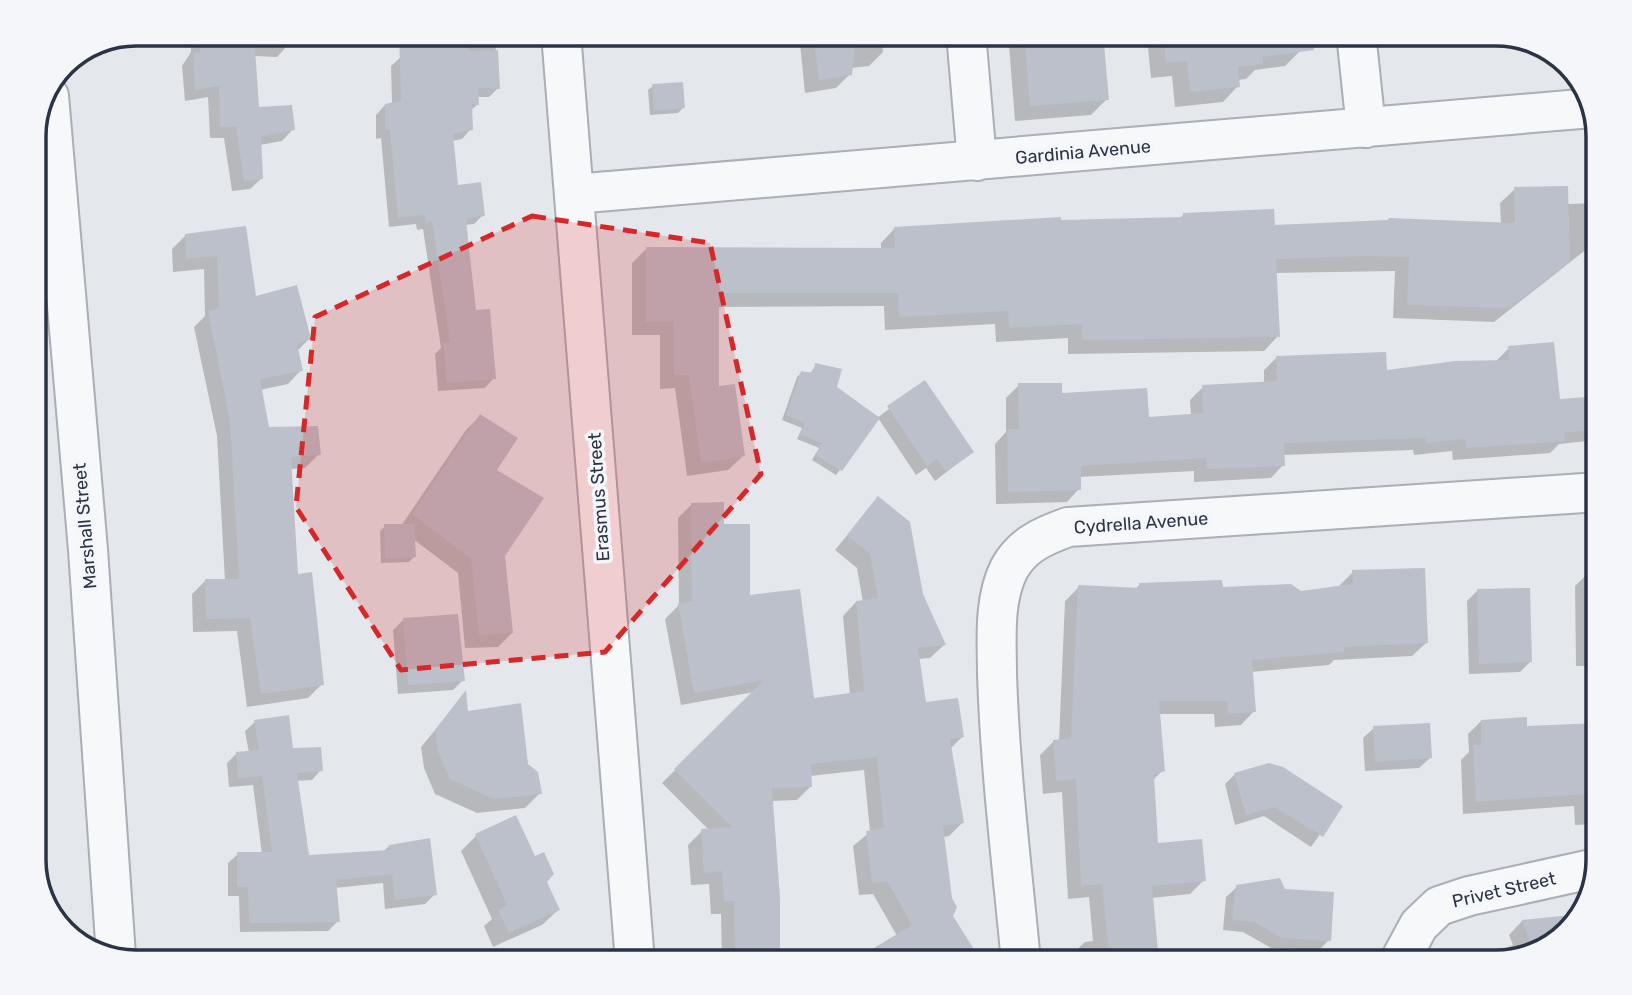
<svg xmlns="http://www.w3.org/2000/svg" width="1632" height="995" viewBox="0 0 1632 995" font-family="Rubik,sans-serif">
<rect width="100%" height="100%" fill="#e4e7ec"/>
<path fill="#0003" d="M 190,33 L 288,33 L 288,45 L 277,57 L 254,56 L 257,109 L 293,129 L 282,141 L 260,145 L 262,178 L 250,189 L 232,191 L 224,138 L 210,138 L 208,97 L 185,101 L 182,66 L 191,52 Z
M 811,33 L 881,33 L 883,52 L 869,66 L 851,68 L 850,74 L 836,88 L 805,93 L 800,44 Z
M 1008,33 L 1102,33 L 1107,99 L 1091,115 L 1015,121 Z
M 1151,33 L 1298,33 L 1300,51 L 1285,66 L 1255,70 L 1246,79 L 1237,80 L 1238,86 L 1223,102 L 1175,107 L 1172,76 L 1151,78 L 1147,37 Z
M 495,36 L 498,88 L 489,97 L 477,97 L 477,105 L 470,111 L 471,129 L 462,139 L 452,141 L 456,187 L 483,215 L 474,224 L 465,225 L 475,312 L 494,378 L 485,388 L 438,391 L 435,354 L 441,348 L 423,229 L 417,230 L 416,224 L 389,227 L 381,138 L 376,139 L 376,115 L 385,105 L 392,104 L 391,66 L 401,57 Z
M 653,86 L 683,108 L 678,113 L 650,115 L 648,90 Z
M 1515,189 L 1567,204 L 1599,203 L 1599,283 L 1597,241 L 1494,322 L 1393,318 L 1395,271 L 1275,273 L 1278,336 L 1264,351 L 1068,354 L 1068,338 L 996,342 L 995,324 L 885,330 L 884,306 L 717,307 L 717,388 L 743,456 L 728,470 L 687,476 L 675,388 L 660,389 L 660,335 L 632,335 L 632,263 L 647,248 L 881,250 L 881,243 L 895,228 L 1179,219 L 1183,215 L 1273,227 L 1501,224 L 1500,203 Z
M 245,228 L 255,298 L 309,339 L 297,351 L 301,370 L 288,384 L 260,390 L 267,429 L 319,454 L 305,468 L 290,469 L 297,576 L 322,684 L 308,698 L 247,707 L 237,631 L 193,632 L 192,594 L 206,580 L 225,581 L 217,436 L 194,327 L 205,316 L 204,269 L 173,272 L 172,249 L 186,235 Z
M 1509,348 L 1559,401 L 1598,398 L 1599,430 L 1588,441 L 1559,444 L 1550,453 L 1453,460 L 1452,451 L 1414,455 L 1413,450 L 1283,455 L 1283,465 L 1271,478 L 1194,482 L 1194,471 L 1079,477 L 1079,489 L 1067,502 L 996,504 L 995,444 L 1006,432 L 1006,398 L 1019,385 L 1147,419 L 1191,416 L 1190,400 L 1203,387 L 1264,384 L 1264,370 L 1277,357 L 1385,372 L 1496,361 Z
M 816,365 L 836,388 L 877,418 L 925,382 L 972,452 L 935,481 L 926,468 L 916,475 L 878,418 L 836,475 L 812,460 L 819,448 L 797,439 L 802,428 L 782,420 L 797,377 L 802,372 L 810,374 Z
M 480,416 L 495,470 L 512,633 L 498,647 L 465,648 L 458,573 L 413,539 L 414,557 L 409,562 L 381,563 L 380,531 L 385,526 L 401,526 L 466,430 Z
M 878,498 L 944,645 L 930,658 L 918,659 L 924,704 L 962,737 L 950,749 L 962,823 L 949,836 L 942,837 L 950,899 L 897,936 L 873,894 L 859,895 L 853,846 L 870,832 L 864,770 L 810,776 L 811,786 L 797,800 L 771,801 L 779,962 L 722,962 L 721,914 L 711,914 L 709,884 L 691,885 L 688,845 L 702,831 L 709,830 L 662,783 L 754,692 L 681,705 L 665,619 L 679,605 L 678,518 L 692,504 L 723,526 L 749,597 L 813,700 L 850,695 L 843,616 L 856,602 L 863,602 L 857,568 L 835,550 Z
M 1353,572 L 1426,643 L 1412,656 L 1334,660 L 1329,665 L 1251,672 L 1254,711 L 1241,725 L 1215,727 L 1214,714 L 1159,714 L 1163,770 L 1152,781 L 1157,845 L 1204,880 L 1190,894 L 1151,898 L 1157,959 L 1195,956 L 1195,962 L 1072,962 L 1071,955 L 1085,942 L 1093,941 L 1089,897 L 1068,899 L 1062,792 L 1043,794 L 1040,755 L 1054,741 L 1059,741 L 1065,601 L 1079,587 L 1135,590 L 1140,584 L 1301,592 L 1339,586 Z
M 1599,575 L 1599,666 L 1576,666 L 1575,586 L 1585,576 Z
M 1477,591 L 1530,662 L 1520,672 L 1469,674 L 1467,601 Z
M 403,620 L 463,680 L 453,690 L 398,694 L 393,630 Z
M 465,694 L 467,713 L 526,765 L 540,793 L 525,808 L 477,813 L 435,794 L 424,768 L 421,747 Z
M 1481,721 L 1525,728 L 1599,725 L 1599,824 L 1575,825 L 1574,806 L 1463,814 L 1461,760 L 1469,752 L 1468,734 Z
M 255,722 L 321,770 L 312,780 L 296,781 L 307,856 L 383,852 L 389,846 L 435,894 L 425,904 L 385,909 L 383,883 L 335,888 L 338,921 L 328,931 L 240,932 L 239,896 L 228,896 L 228,863 L 238,854 L 262,854 L 253,785 L 229,787 L 227,763 L 236,754 L 249,753 L 245,731 Z
M 1374,728 L 1430,758 L 1419,768 L 1365,771 L 1363,738 Z
M 1235,774 L 1340,806 L 1311,847 L 1264,816 L 1235,825 L 1225,784 Z
M 476,836 L 545,882 L 558,910 L 542,925 L 493,947 L 484,926 L 492,919 L 461,851 Z
M 1237,887 L 1284,891 L 1329,940 L 1319,950 L 1271,948 L 1243,932 L 1223,930 L 1226,897 Z
M 1580,916 L 1547,948 L 1497,962 L 1474,962 L 1513,945 L 1509,935 L 1522,921 Z"/>
<path fill="#bbc0ca" d="M 202,33 L 254,33 L 259,107 L 292,105 L 295,130 L 261,136 L 263,179 L 244,181 L 236,127 L 220,127 L 219,86 L 195,90 L 193,53 L 200,52 Z
M 399,33 L 467,33 L 469,51 L 498,50 L 500,89 L 478,88 L 479,105 L 472,104 L 473,130 L 453,134 L 458,185 L 481,182 L 485,216 L 466,218 L 468,239 L 476,310 L 490,309 L 496,379 L 447,383 L 443,343 L 450,342 L 432,221 L 426,222 L 425,215 L 398,218 L 390,130 L 385,130 L 385,104 L 401,101 Z
M 813,33 L 856,33 L 852,75 L 819,80 Z
M 1024,33 L 1103,33 L 1109,100 L 1030,106 Z
M 1163,33 L 1313,33 L 1314,50 L 1263,57 L 1263,64 L 1238,67 L 1240,87 L 1190,92 L 1187,61 L 1166,63 Z
M 683,82 L 685,108 L 654,111 L 652,84 Z
M 1568,186 L 1570,261 L 1510,308 L 1407,305 L 1409,257 L 1366,256 L 1276,259 L 1280,337 L 1082,340 L 1082,324 L 1009,328 L 1008,311 L 899,317 L 898,293 L 719,293 L 719,386 L 735,384 L 745,456 L 701,463 L 689,375 L 674,375 L 674,321 L 646,322 L 646,247 L 895,248 L 894,227 L 1061,217 L 1061,220 L 1183,217 L 1183,213 L 1274,209 L 1275,225 L 1388,220 L 1389,218 L 1515,223 L 1514,187 Z
M 246,226 L 256,296 L 297,285 L 311,339 L 297,344 L 303,371 L 260,379 L 269,427 L 318,426 L 321,455 L 291,457 L 298,574 L 312,572 L 324,685 L 261,694 L 250,618 L 206,619 L 205,579 L 239,579 L 230,421 L 208,311 L 219,308 L 217,256 L 186,259 L 185,234 Z
M 1554,342 L 1560,399 L 1588,397 L 1588,402 L 1599,401 L 1599,429 L 1564,433 L 1565,441 L 1466,448 L 1465,439 L 1426,443 L 1425,438 L 1284,443 L 1285,466 L 1206,469 L 1206,458 L 1081,466 L 1081,490 L 1008,492 L 1007,429 L 1019,429 L 1018,383 L 1062,383 L 1062,393 L 1147,388 L 1149,417 L 1203,413 L 1202,385 L 1277,381 L 1276,356 L 1386,352 L 1387,370 L 1455,361 L 1509,360 L 1508,346 Z
M 815,363 L 842,369 L 837,387 L 880,418 L 842,471 L 815,455 L 822,443 L 800,434 L 805,423 L 786,415 L 801,371 L 814,373 Z
M 925,380 L 974,452 L 946,472 L 937,459 L 927,466 L 887,406 Z
M 480,414 L 518,438 L 497,470 L 544,498 L 505,556 L 513,633 L 479,635 L 471,559 L 412,514 Z
M 878,496 L 910,522 L 923,594 L 946,645 L 918,648 L 926,702 L 958,698 L 964,737 L 950,739 L 964,823 L 943,826 L 952,898 L 957,907 L 953,916 L 982,962 L 851,962 L 912,925 L 887,881 L 872,883 L 866,831 L 884,828 L 877,757 L 811,764 L 812,787 L 772,788 L 780,898 L 780,962 L 735,962 L 734,901 L 724,901 L 722,871 L 704,873 L 701,829 L 732,827 L 674,769 L 764,680 L 694,693 L 678,604 L 692,601 L 691,503 L 724,502 L 724,524 L 750,524 L 750,595 L 800,589 L 814,698 L 864,691 L 856,601 L 878,598 L 870,554 L 847,535 Z
M 384,524 L 414,524 L 416,557 L 385,559 Z
M 1425,568 L 1428,643 L 1344,647 L 1344,652 L 1252,660 L 1256,712 L 1228,714 L 1227,701 L 1159,701 L 1165,771 L 1154,775 L 1158,843 L 1202,839 L 1206,881 L 1152,886 L 1159,962 L 1110,962 L 1102,884 L 1081,886 L 1076,779 L 1056,781 L 1053,740 L 1071,738 L 1078,585 L 1140,588 L 1139,583 L 1222,580 L 1223,587 L 1291,584 L 1301,591 L 1353,584 L 1352,570 Z
M 1530,588 L 1532,662 L 1479,664 L 1477,589 Z
M 458,614 L 465,681 L 408,685 L 403,618 Z
M 466,690 L 468,711 L 521,703 L 528,764 L 538,772 L 542,794 L 493,799 L 450,779 L 438,752 L 435,730 Z
M 289,715 L 293,748 L 321,747 L 323,771 L 297,773 L 309,855 L 389,850 L 389,845 L 430,838 L 437,895 L 395,900 L 392,874 L 336,880 L 340,922 L 249,923 L 248,887 L 237,887 L 237,852 L 272,852 L 262,776 L 238,778 L 236,752 L 259,750 L 254,720 Z
M 1527,717 L 1527,726 L 1599,723 L 1599,793 L 1476,802 L 1473,745 L 1481,745 L 1481,720 Z
M 1430,723 L 1432,758 L 1375,762 L 1373,726 Z
M 1269,763 L 1283,767 L 1343,806 L 1323,837 L 1275,807 L 1246,815 L 1234,773 Z
M 516,815 L 535,856 L 544,852 L 554,874 L 547,882 L 560,910 L 509,933 L 498,910 L 507,905 L 475,834 Z
M 1280,878 L 1285,889 L 1334,892 L 1331,941 L 1282,938 L 1254,922 L 1232,920 L 1236,885 Z
M 1582,914 L 1547,948 L 1534,952 L 1522,920 Z"/>
<g fill="none" stroke-linecap="round" stroke-linejoin="round">
<g stroke="#a9aeb7" stroke-width="42">
<path id="minor" d="M 561,33 L 635,962
M 966,33 L 977,161
M 1356,33 L 1366,128
M 574,194 L 1592,108
M 1021,962 C 1012,866 1000,770 997,674 C 997,641 993,601 1009,569 C 1022,545 1043,536 1068,527 L 1599,492
M 1399,962 L 1419,925 L 1439,906 L 1469,896 L 1596,868"/>
</g>
<g stroke="#a9aeb7" stroke-width="42">
<path id="tertiary" d="M 49,96 L 88,550 L 116,956"/>
</g>
<use href="#minor" stroke="#f7f8fa" stroke-width="38"/>
<use href="#tertiary" stroke="#f7f8fa" stroke-width="38"/>
</g>
<path fill="#d62828" fill-opacity="0.2" stroke="#d62828" stroke-width="5" stroke-dasharray="14 9" stroke-linejoin="round" d="M 532,216 L 710,243 L 761,474 L 605,652 L 401,670 L 296,507 L 315,317 Z"/>
<g text-anchor="middle" stroke-width="7" stroke-linejoin="round" paint-order="stroke">
<g font-size="18" fill="#2b3445" stroke="#f4f6f9">
<text transform="translate(1083 152) rotate(-5)" y="6">Gardinia Avenue</text>
<text transform="translate(599 497) rotate(-94)" y="6">Erasmus Street</text>
<text transform="translate(1141 523) rotate(-4)" y="6">Cydrella Avenue</text>
<text transform="translate(85 526) rotate(-95)" y="6">Marshall Street</text>
<text transform="translate(1504 890) rotate(-13)" y="6">Privet Street</text>
</g>
</g>
<path d="M0 0H1632V995H0ZM136 46H1496A90 90 0 0 1 1586 136V860A90 90 0 0 1 1496 950H136A90 90 0 0 1 46 860V136A90 90 0 0 1 136 46Z" fill="#f4f6f9" fill-rule="evenodd"/>
<path fill="none" stroke="#2b3445" stroke-width="3.5" d="M136 46H1496A90 90 0 0 1 1586 136V860A90 90 0 0 1 1496 950H136A90 90 0 0 1 46 860V136A90 90 0 0 1 136 46Z"/>
</svg>
